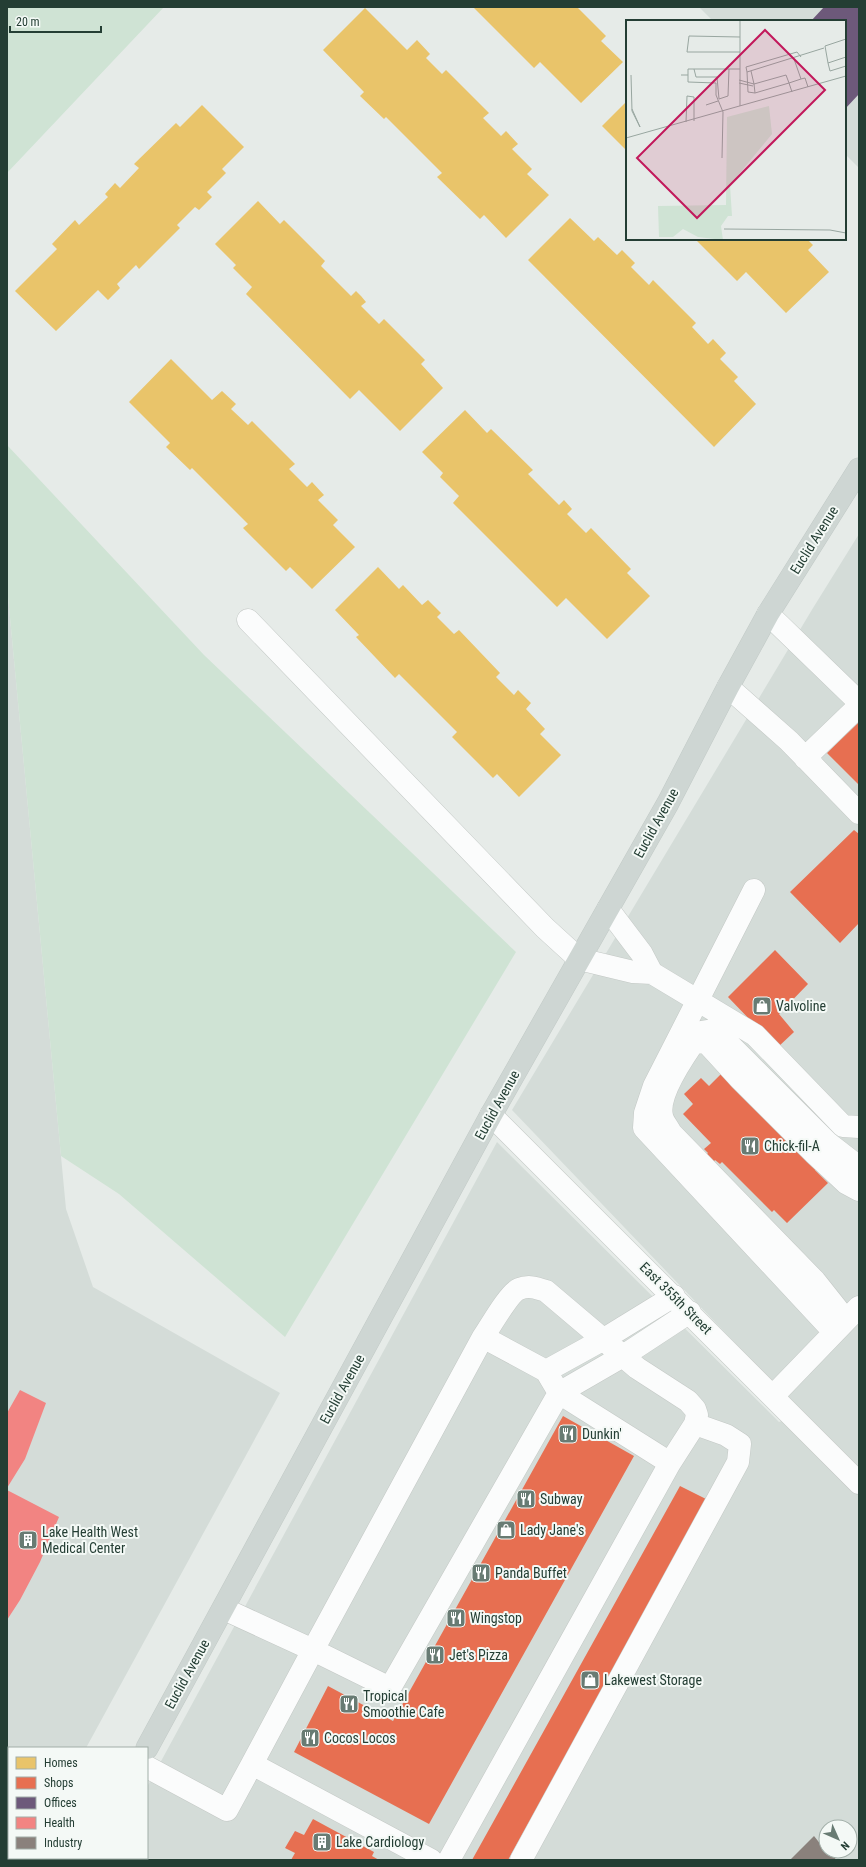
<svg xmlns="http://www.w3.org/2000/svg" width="866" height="1867" viewBox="0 0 866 1867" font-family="'Roboto Condensed',sans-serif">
<rect width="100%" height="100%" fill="#e6ebe8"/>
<path fill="#d4dcd8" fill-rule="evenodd" d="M 699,7 L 859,7 L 859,168 L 845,154 L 845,21 L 713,21 Z
M 859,534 L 859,1860 L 108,1860 L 109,1858 L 147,1858 L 147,1787 L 497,1142 L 779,1422 L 802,1413 L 512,1110 L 813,608 ZM 826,1827 L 850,1827 L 850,1851 L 826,1851 Z
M 7,586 L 66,1209 L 93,1287 L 280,1393 L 86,1748 L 9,1748 L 9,1858 L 25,1858 L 24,1860 L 7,1860 Z"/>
<path fill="#cfe3d4" d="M 7,7 L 164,7 L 7,173 Z
M 7,445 L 204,655 L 516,952 L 285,1337 L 119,1194 L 61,1156 L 7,586 Z"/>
<path fill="#e9c46a" d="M 473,7 L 577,7 L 606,36 L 601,41 L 623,62 L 581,103 L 540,62 L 534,68 Z
M 365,8 L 407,50 L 417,40 L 430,54 L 426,58 L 442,74 L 446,70 L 489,113 L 483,118 L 501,136 L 506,131 L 518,144 L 512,149 L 532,169 L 527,174 L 549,195 L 506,238 L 484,215 L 480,219 L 437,177 L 442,173 L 386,117 L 384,119 L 360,96 L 364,92 L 323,50 Z
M 627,101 L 627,151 L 602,126 Z
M 202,105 L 244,147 L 222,169 L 226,173 L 207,192 L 212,197 L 199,210 L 195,207 L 177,225 L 180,228 L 139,269 L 136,265 L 117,284 L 120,288 L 108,300 L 98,290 L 56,331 L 15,291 L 57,249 L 52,244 L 75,220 L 79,225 L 108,197 L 105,194 L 115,183 L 120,188 L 139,168 L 134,164 L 176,123 L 180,127 Z
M 258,201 L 280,224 L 284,220 L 325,261 L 321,266 L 351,296 L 356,291 L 361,296 L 366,302 L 361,306 L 379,324 L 384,319 L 425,360 L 421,364 L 443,388 L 400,431 L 359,390 L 350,399 L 246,294 L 252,287 L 233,268 L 236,265 L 215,244 Z
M 570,218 L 594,241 L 598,237 L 617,255 L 622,250 L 635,263 L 631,267 L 649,285 L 653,280 L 696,323 L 692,327 L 708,344 L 713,339 L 726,353 L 720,359 L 738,377 L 734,381 L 756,404 L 714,447 L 528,260 Z
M 695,239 L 807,239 L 813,245 L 808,250 L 829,272 L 786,313 L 746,272 L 737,281 Z
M 171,359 L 212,400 L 222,391 L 236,404 L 231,409 L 248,425 L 252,421 L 295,464 L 289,469 L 307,487 L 312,482 L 324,495 L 318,500 L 338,520 L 333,525 L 355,547 L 312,589 L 290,567 L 286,571 L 243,528 L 248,524 L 192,468 L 190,470 L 166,447 L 170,443 L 129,402 Z
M 465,410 L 487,433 L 491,429 L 533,470 L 528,474 L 559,505 L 564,500 L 572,509 L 567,514 L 586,533 L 591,528 L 631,569 L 627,573 L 650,596 L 607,639 L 566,598 L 557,607 L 453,503 L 459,496 L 440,477 L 443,473 L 422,452 Z
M 378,567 L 399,589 L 403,585 L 422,605 L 428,600 L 441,613 L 437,617 L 454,634 L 459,630 L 500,673 L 496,677 L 514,695 L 518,690 L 531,703 L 526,709 L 545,729 L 540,734 L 561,755 L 519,797 L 497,774 L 493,778 L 452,737 L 457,732 L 399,674 L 395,678 L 356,637 L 359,635 L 335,610 Z"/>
<path fill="#e76f51" d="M 858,723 L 859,724 L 859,785 L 827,753 Z
M 854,830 L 859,834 L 859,923 L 840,943 L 790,892 Z
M 775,950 L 808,984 L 779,1014 L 794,1032 L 777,1048 L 728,997 Z
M 722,1073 L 816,1169 L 815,1170 L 828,1183 L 787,1223 L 774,1210 L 772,1212 L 722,1162 L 720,1164 L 715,1160 L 712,1164 L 705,1156 L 708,1153 L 704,1149 L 711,1143 L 683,1114 L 693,1104 L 684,1094 L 701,1078 L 709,1086 Z
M 563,1416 L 634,1456 L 429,1824 L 294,1752 L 328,1686 L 393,1721 Z
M 680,1486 L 708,1500 L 508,1860 L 472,1860 Z
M 313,1819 L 374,1852 L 372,1856 L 379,1860 L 291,1860 L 295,1853 L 285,1848 L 295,1831 L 304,1835 Z"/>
<path fill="#6d597a" d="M 824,7 L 859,7 L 859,94 L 845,109 L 845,21 L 811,21 Z"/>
<path fill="#f28482" d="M 20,1390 L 46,1403 L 25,1459 L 7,1488 L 7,1413 Z
M 7,1490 L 59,1517 L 40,1562 L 20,1600 L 7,1620 Z"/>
<path fill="#8a817c" d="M 814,1836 L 826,1851 L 837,1860 L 790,1860 Z"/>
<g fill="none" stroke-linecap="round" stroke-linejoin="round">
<g stroke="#c3c8c5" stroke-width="23">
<path id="minor" d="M 768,614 L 859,702
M 248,620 L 545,928 L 579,959 L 633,972 L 652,973 L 755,1035 L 843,1126 L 859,1127
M 728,687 L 789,741 L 859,813
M 805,758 L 859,706
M 754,890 L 654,1086 L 645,1113 L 644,1128 L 834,1332
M 608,909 L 642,954 L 652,973
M 691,1043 L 706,1042 L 740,1079 L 815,1154 L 846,1183 L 859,1190
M 491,1115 L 859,1483
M 846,1320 L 815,1281 L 671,1133 C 669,1128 663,1122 662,1116 C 657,1094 688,1050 701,1032 L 713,1030 L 720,1035 L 828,1143 L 859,1167
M 483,1337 L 546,1371 L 559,1393 L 390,1688 L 313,1650 Z
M 546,1371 L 604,1339 L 674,1296
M 773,1396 L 859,1307
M 670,1463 L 559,1393 L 623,1356 L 690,1312
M 224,1609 L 313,1650 L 252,1764
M 147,1767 L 227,1810 L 252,1764 L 431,1860
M 449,1860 L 670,1463 L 695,1424 L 697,1415 L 695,1409 L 688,1401 L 637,1368 L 546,1291 C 537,1288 529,1285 519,1289 C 509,1293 490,1327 483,1337
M 521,1860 L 738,1462 L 740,1444 L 726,1435 L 695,1424"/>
</g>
<g stroke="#c2cac7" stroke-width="23">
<path id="major" d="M 147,1748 L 491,1115 L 668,803 L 728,687 L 768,614 L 859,469
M 85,1860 L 86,1858"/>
</g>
<use href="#minor" stroke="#fbfcfc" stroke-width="22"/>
<use href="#major" stroke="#ced6d3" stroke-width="22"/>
</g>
<defs>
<g id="shop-square" transform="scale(1)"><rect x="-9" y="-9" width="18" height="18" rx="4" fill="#687b73" stroke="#f4f9f6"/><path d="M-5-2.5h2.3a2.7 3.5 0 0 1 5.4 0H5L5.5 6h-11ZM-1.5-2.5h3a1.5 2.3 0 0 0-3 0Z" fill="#fff"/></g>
<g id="restaurant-square" transform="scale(1)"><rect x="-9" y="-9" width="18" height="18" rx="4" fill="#687b73" stroke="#f4f9f6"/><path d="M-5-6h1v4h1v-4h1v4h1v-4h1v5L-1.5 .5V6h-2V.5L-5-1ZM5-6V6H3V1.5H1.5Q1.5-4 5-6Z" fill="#fff"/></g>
<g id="building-square" transform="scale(1)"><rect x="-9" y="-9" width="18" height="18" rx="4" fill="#687b73" stroke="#f4f9f6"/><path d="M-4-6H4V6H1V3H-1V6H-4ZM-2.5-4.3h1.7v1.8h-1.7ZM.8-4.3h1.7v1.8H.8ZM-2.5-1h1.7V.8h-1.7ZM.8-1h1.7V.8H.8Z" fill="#fff"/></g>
</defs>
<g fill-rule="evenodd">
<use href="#shop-square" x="762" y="1006"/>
<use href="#restaurant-square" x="750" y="1146"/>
<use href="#restaurant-square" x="568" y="1434"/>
<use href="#restaurant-square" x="526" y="1499"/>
<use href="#shop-square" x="506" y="1530"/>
<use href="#building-square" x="28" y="1540"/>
<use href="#restaurant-square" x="481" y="1573"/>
<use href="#restaurant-square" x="456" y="1618"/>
<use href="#restaurant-square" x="435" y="1655"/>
<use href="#shop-square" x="590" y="1680"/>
<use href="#restaurant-square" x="349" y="1704"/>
<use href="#restaurant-square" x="310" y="1738"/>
<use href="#building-square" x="322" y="1842"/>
</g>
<g text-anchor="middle" stroke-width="4" stroke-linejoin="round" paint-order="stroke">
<g font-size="14" fill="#243e34" stroke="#f4f9f6">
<text transform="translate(814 540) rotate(-58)" y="5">Euclid Avenue</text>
<text transform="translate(656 823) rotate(-61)" y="5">Euclid Avenue</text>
<text transform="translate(497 1105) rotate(-61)" y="5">Euclid Avenue</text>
<text transform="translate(676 1298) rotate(45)" y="5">East 355th Street</text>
<text transform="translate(342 1389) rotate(-61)" y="5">Euclid Avenue</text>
<text transform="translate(187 1674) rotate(-61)" y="5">Euclid Avenue</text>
</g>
<g font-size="14" fill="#243e34" stroke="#f4f9f6" text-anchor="start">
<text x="776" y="1011">Valvoline</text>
<text x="764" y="1151">Chick-fil-A</text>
<text x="582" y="1439">Dunkin'</text>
<text x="540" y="1504">Subway</text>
<text x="520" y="1535">Lady Jane's</text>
<text x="42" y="1537">Lake Health West<tspan x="42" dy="16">Medical Center</tspan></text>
<text x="495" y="1578">Panda Buffet</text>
<text x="470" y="1623">Wingstop</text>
<text x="449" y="1660">Jet's Pizza</text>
<text x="604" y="1685">Lakewest Storage</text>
<text x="363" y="1701">Tropical<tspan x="363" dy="16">Smoothie Cafe</tspan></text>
<text x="324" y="1743">Cocos Locos</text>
<text x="336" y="1847">Lake Cardiology</text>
</g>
</g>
<g transform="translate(626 20)">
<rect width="220" height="220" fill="#e6ebe8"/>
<path d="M 143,86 L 146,114 L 104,165 L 106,196 L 102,196 L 95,206 L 97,220 L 72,217 L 57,209 L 47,217 L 33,217 L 32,186 L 100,185 L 101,97 Z" fill="#cfe3d4"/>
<path fill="none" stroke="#98a6a0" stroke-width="1" d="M 114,17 L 63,16 L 61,32 L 114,32M 220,37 L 202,43 L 204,51 L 220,46M 168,39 L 175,59 L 179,58 L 182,67M 202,43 L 199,26 L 220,19M 68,49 L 70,57 L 91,57 L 93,79 L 102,76 L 103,49M 121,52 L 120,47 L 171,32 L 175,37M 5,55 L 6,91 L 14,107M 55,55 L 62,55 L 62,62 L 90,63 L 90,75 L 97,92 L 96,138M 62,55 L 62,49 L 114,49M 160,55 L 163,63 L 129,73 L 128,64 ZM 113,60 L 128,64 L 125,51M 113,63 L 127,66M 166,72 L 163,63 L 175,59M 129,73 L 122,72 L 121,52 L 198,28M 80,85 L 92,81M 114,86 L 114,0M 6,89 L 14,107M 60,102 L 61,76 L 68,77 L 68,101M 0,118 L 220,56M 98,209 L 204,210 L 220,213"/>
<path fill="#c2185b" fill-opacity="0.15" stroke="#c2185b" stroke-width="2" d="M 139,10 L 199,70 L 71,198 L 11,138 Z"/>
<rect width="220" height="220" fill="none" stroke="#243e34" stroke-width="2"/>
</g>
<rect width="866" height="1867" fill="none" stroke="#243e34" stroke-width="16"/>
<rect x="8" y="1747" width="140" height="112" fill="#f4f9f6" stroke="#a1aea8"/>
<rect x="16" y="1757" width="20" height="12" fill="#e9c46a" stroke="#a1aea8"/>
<text x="44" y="1767" font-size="12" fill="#243e34">Homes</text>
<rect x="16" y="1777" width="20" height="12" fill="#e76f51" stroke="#a1aea8"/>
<text x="44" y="1787" font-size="12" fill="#243e34">Shops</text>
<rect x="16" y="1797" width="20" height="12" fill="#6d597a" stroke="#a1aea8"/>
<text x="44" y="1807" font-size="12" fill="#243e34">Offices</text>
<rect x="16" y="1817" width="20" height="12" fill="#f28482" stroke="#a1aea8"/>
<text x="44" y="1827" font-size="12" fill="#243e34">Health</text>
<rect x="16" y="1837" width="20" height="12" fill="#8a817c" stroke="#a1aea8"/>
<text x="44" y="1847" font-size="12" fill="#243e34">Industry</text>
<g transform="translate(838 1839) rotate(135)"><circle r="19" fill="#f4f9f6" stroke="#a1aea8"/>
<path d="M0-3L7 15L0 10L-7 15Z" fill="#687b73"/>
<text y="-6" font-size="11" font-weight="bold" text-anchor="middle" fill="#243e34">N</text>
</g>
<path d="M10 26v6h91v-6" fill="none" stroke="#243e34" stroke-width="2"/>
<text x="16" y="26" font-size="12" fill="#243e34" stroke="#f4f9f6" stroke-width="3" paint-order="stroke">20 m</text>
</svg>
